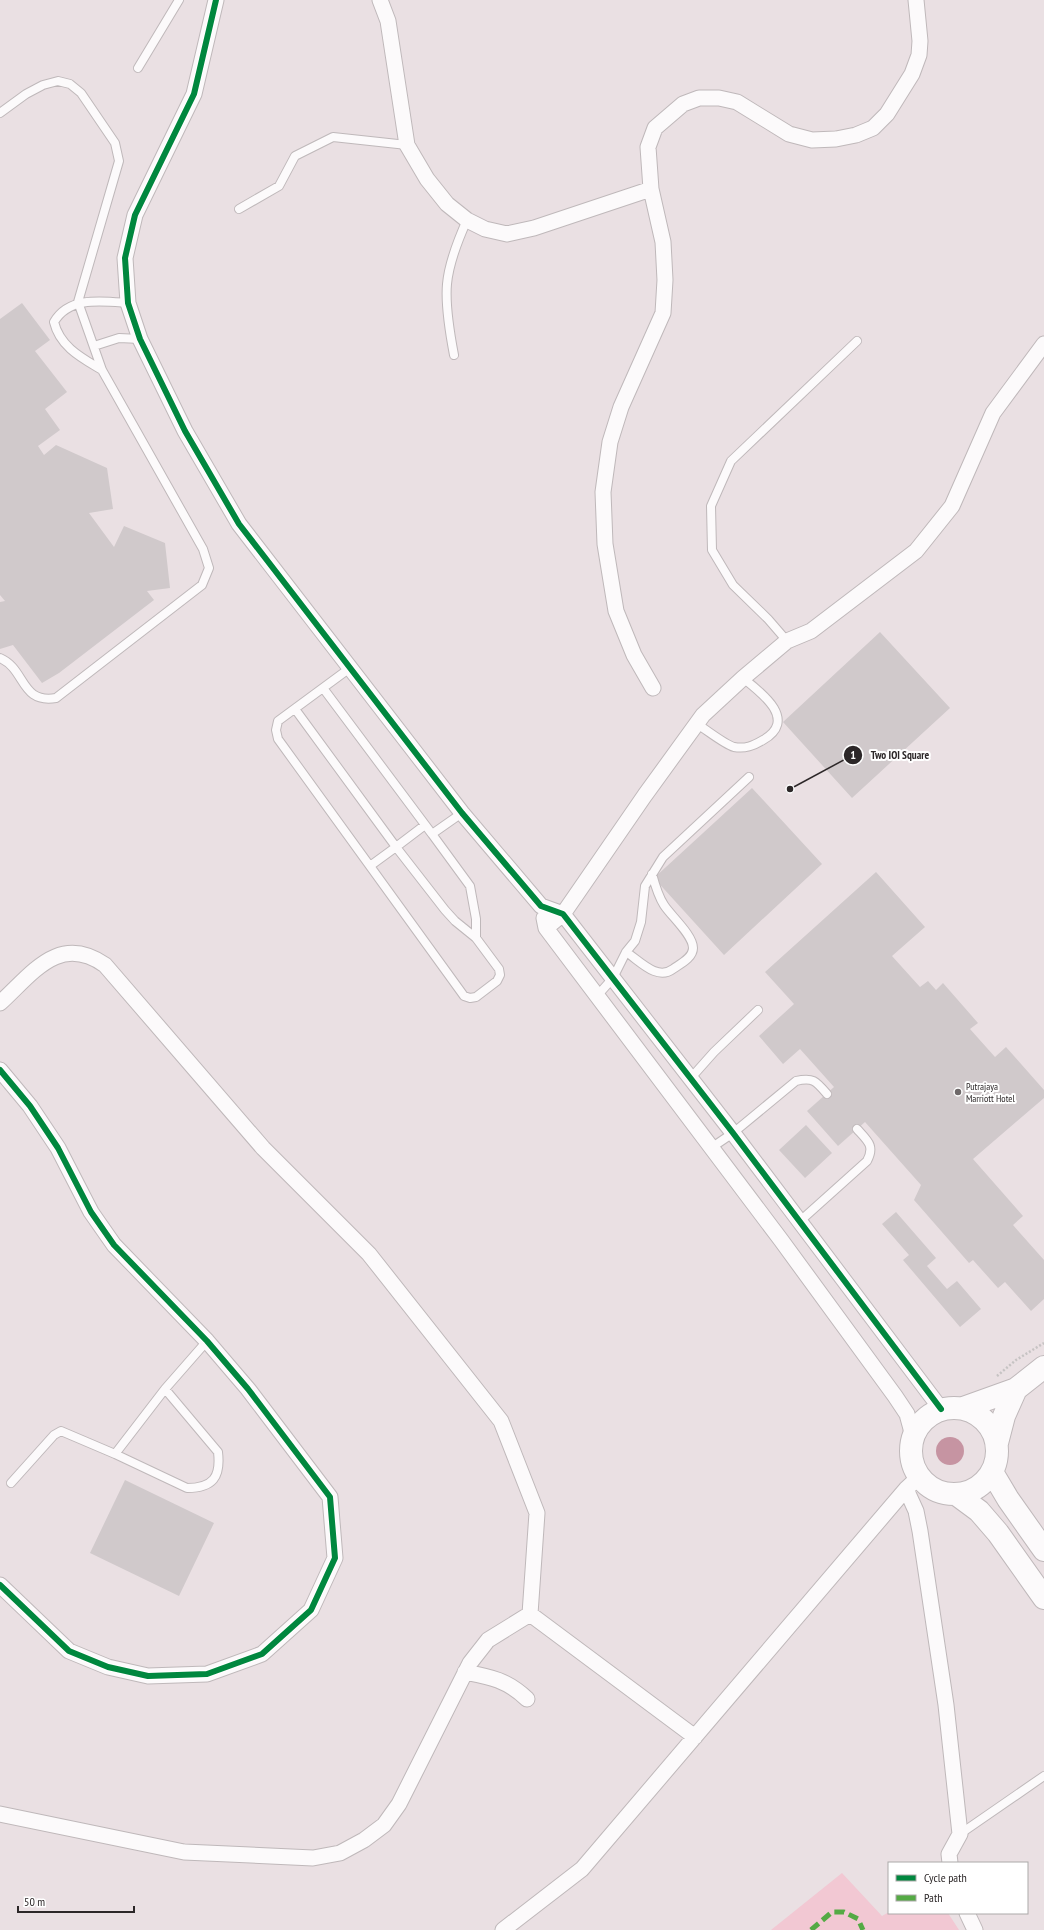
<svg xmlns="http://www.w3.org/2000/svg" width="1044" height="1930" viewBox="0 0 1044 1930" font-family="'PT Sans Narrow',sans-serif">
<rect width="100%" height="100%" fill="#eae0e3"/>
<path fill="#f2c8d3" d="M 842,1873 L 882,1916 L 889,1912 L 948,1913 L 959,1930 L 771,1930 Z"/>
<path fill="#c694a2" d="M936 1451a14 14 0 1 1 28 0a14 14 0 1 1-28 0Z"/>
<path fill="#d0c9cb" d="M 22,303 L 50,340 L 35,351 L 67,392 L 45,409 L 60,430 L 38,446 L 44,455 L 56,445 L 107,468 L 113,509 L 89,513 L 114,547 L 124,526 L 165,543 L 170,588 L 147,591 L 154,600 L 59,673 L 42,683 L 13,645 L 0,649 L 0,602 L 5,601 L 0,595 L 0,319 Z
M 880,632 L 950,708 L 852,798 L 783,722 Z
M 752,788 L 822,864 L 724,955 L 654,878 Z
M 876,872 L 925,927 L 892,956 L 920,987 L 928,981 L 936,990 L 943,983 L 978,1023 L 970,1029 L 995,1057 L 1006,1047 L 1044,1090 L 1044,1098 L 973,1159 L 1023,1216 L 1013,1225 L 1044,1260 L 1044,1299 L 1031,1311 L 1005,1282 L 998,1288 L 973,1260 L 969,1263 L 914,1200 L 921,1185 L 865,1122 L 838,1146 L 807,1111 L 834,1087 L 800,1049 L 783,1064 L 759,1036 L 794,1004 L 765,972 Z
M 806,1125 L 832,1153 L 805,1178 L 779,1150 Z
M 896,1212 L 936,1258 L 927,1266 L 947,1289 L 957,1281 L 981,1309 L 960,1327 L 903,1260 L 909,1255 L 882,1224 Z
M 125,1480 L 214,1523 L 179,1596 L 90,1553 Z"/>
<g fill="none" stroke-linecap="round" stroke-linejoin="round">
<g stroke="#bfb8ba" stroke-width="10">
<path id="lane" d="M 138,68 L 179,0
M 0,113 L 26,94 L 43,85 L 58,81 L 70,84 L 81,93 L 115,143 L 119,161 L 78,302 L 102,370 L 203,549 L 209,568 L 202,585 L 56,698 C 20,704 26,669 0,658
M 239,209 L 279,186 L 295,156 L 333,137 L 407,145
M 94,346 L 119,338 L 140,339
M 454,355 C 450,334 445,306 447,284 C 449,262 458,240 467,220
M 102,370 C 82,358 60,347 54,322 C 69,296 102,301 128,303
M 787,641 L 768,619 L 733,585 L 712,550 L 711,506 L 731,461 L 857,341
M 350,668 L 278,721 L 276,730 L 278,739 L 464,996 L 470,998 L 476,997 L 497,981 L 500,975 L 499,969 L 476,938 L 455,921 L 445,910 L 396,847 L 425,825
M 323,688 L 432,834 L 462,813
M 295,709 L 396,847 L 370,866
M 697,724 C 707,730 724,744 734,747 C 745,749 753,746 763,740 C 798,720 762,693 743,678
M 432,834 L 470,886 L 476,919 L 476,938
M 626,952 C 640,961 657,981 673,969 C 680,964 693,958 693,948 C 693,935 671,916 664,905 C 658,896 655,885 652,874
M 597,996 L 613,978 L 626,952 L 635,941 L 641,922 L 645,886 L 663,857 L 749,777
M 690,1079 L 714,1052 L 758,1010
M 711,1148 L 733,1133 L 796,1081 C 813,1077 816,1081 827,1094
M 799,1222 L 867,1161 C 875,1146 868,1141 857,1129
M 115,1454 L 187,1488 C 213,1488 221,1477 218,1452 L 165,1389
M 11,1483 L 54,1435 L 61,1431 L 115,1454 L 165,1389 L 207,1341
M 960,1834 L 1044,1776"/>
</g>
<g stroke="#bfb8ba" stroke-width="17">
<path id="street" d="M 216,0 L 194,94 L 135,215 L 125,258 L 128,303 L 140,339 L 185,431 L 239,524 L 462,813 L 541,906 L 563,914 L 733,1133 L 941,1409
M 380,0 L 388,21 L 407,145 L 427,179 L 447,204 L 467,220 L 485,229 L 507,234 L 534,228 L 651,189
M 653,688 L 634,655 L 616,611 L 605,544 L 603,492 L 610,442 L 621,407 L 663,313 L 665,280 L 663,242 L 651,189 L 648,147 L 655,128 L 683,104 L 699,98 L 719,98 L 737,102 L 789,134 L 812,140 L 836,139 L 856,135 L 873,128 L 887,114 L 912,74 L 919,55 L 920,41 L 916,0
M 544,918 L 546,928 L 781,1240 L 895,1396 L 907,1414 L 913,1436
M 546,928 L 563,914 L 645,795 L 703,715 L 743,678 L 787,641 L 811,631 L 916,551 L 952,506 L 993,413 L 1044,344
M 0,1003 C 33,973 59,933 105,965 L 263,1148 L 369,1254 L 501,1421 L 537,1513 L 530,1614
M 0,1070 L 30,1106 L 58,1148 L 91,1212 L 114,1245 L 207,1341 L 248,1389 L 330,1497 L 335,1558 L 311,1610 L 262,1654 L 207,1674 L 148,1676 L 108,1667 L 69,1651 L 0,1585
M 906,1489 L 916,1511 L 920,1531 L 946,1705 L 960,1834 L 949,1854 L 950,1863
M 530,1614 L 695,1737
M 465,1672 C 491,1677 507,1680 527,1699
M 0,1814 L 184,1852 L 313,1858 L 340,1853 L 364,1840 L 384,1825 L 399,1804 L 470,1663 L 488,1640 L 530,1614
M 967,1913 L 975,1930
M 503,1930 L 582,1869 L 906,1489 L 920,1476"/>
</g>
<g stroke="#bfb8ba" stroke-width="24">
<path id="secondary" d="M 963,1408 L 1016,1389 L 1044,1367
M911 1451a43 43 0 1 1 86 0a43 43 0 1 1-86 0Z
M 997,1443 L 1004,1416 L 1016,1389
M 992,1472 L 1008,1499 L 1044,1550
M 956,1494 L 979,1511 L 998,1533 L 1044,1598"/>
</g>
<path stroke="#c6c3c3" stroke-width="2.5" stroke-dasharray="2 2" stroke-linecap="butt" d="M 997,1376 L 1016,1360 L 1044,1343"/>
<use href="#lane" stroke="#fcfafb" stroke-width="8"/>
<use href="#street" stroke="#fcfafb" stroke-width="15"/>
<use href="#secondary" stroke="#fcfafb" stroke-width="22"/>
<path stroke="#54aa44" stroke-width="5" stroke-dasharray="10 5" stroke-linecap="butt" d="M 811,1930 L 832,1912 L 844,1912 L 858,1919 L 863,1930"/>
<g stroke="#fff" stroke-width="8">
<path id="cycleway" d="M 216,0 L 194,94 L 135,215 L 125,258 L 128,303 L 140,339 L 185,431 L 239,524 L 462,813 L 541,906 L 563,914 L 733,1133 L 941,1409
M 0,1070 L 30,1106 L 58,1148 L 91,1212 L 114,1245 L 207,1341 L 248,1389 L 330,1497 L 335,1558 L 311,1610 L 262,1654 L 207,1674 L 148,1676 L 108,1667 L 69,1651 L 0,1585"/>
</g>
<use href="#cycleway" stroke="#00873e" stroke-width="6"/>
</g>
<circle fill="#6e6869" stroke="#fff" stroke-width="1.5" cx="958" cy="1092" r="4"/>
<g text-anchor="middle" stroke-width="4" stroke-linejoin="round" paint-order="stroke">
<g font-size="10" fill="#2c2728" stroke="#fff" text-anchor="start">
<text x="966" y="1090">Putrajaya<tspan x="966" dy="12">Marriott Hotel</tspan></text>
</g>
</g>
<path fill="none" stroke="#2c2728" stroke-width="1.5" d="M790 789L853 755"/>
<g fill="#2c2728" stroke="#fff" stroke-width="1.5">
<circle cx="790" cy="789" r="4"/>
<circle cx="853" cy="755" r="10"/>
</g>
<g font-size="12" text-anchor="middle" font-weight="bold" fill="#fff">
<text x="853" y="759">1</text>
</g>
<g font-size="11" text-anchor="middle" font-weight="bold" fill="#2c2728" stroke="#fff" stroke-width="4" stroke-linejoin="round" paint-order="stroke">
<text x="900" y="759">Two IOI Square</text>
</g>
<rect x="888" y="1862" width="140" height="52" fill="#ffffff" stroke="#aba9a9"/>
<rect x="896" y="1875" width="20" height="6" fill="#00873e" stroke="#aba9a9"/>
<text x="924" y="1882" font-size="12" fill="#2c2728">Cycle path</text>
<rect x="896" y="1895" width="20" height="6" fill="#54aa44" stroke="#aba9a9"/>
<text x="924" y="1902" font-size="12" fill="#2c2728">Path</text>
<path d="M18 1906v6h116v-6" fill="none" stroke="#2c2728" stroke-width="2"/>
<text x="24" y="1906" font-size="12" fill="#2c2728" stroke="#ffffff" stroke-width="3" paint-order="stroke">50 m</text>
</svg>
